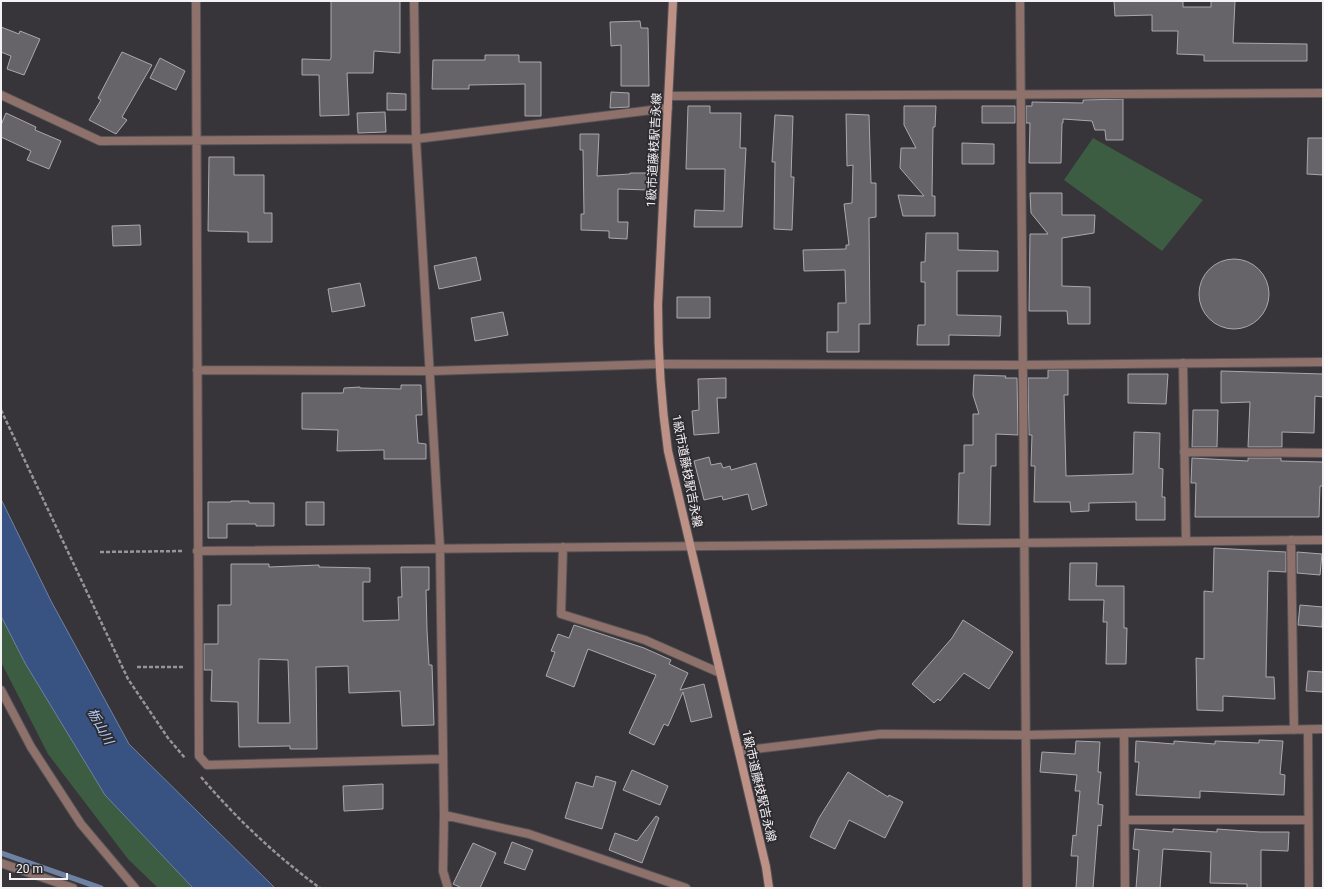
<svg xmlns="http://www.w3.org/2000/svg" width="1324" height="889" viewBox="0 0 1324 889" font-family="Roboto,'Noto Sans JP',sans-serif">
<rect width="100%" height="100%" fill="#373539"/>
<path fill="#3d5d42" d="M 1093,138 L 1203,200 L 1162,251 L 1064,180 Z
M 1,616 L 25,663 L 105,795 L 193,888 L 158,888 L 128,859 L 48,754 L 1,662 Z"/>
<path fill="#385281" stroke="#7082a4" d="M 1,499 L 51,601 L 129,744 L 275,888 L 193,888 L 105,795 L 25,663 L 1,616 Z"/>
<g fill="none" stroke-linecap="round" stroke-linejoin="round">
<path stroke="#7082a4" stroke-width="5.5" d="M 1,853 L 101,888"/>
</g>
<path fill="#676469" stroke="#aaa8ad" fill-rule="evenodd" d="M 331,1 L 400,1 L 400,53 L 374,51 L 373,73 L 347,73 L 349,115 L 320,116 L 319,75 L 302,75 L 302,59 L 330,60 L 331,58 Z
M 1114,1 L 1183,1 L 1183,7 L 1211,7 L 1211,1 L 1235,1 L 1233,43 L 1307,44 L 1307,61 L 1204,61 L 1204,55 L 1177,54 L 1178,31 L 1152,31 L 1152,15 L 1115,16 Z
M 640,21 L 641,28 L 648,28 L 649,86 L 621,86 L 621,45 L 611,46 L 610,22 Z
M 1,27 L 19,34 L 20,31 L 40,39 L 24,75 L 7,69 L 11,56 L 1,52 Z
M 122,52 L 152,65 L 122,117 L 127,120 L 116,134 L 89,120 L 101,100 L 98,98 Z
M 485,55 L 519,55 L 519,62 L 541,62 L 541,116 L 525,116 L 525,84 L 469,85 L 469,89 L 432,89 L 433,60 L 485,60 Z
M 160,58 L 185,71 L 176,90 L 150,78 Z
M 611,92 L 629,93 L 629,107 L 610,108 Z
M 387,93 L 406,94 L 406,110 L 387,110 Z
M 1123,99 L 1123,140 L 1106,140 L 1105,130 L 1095,130 L 1092,121 L 1063,119 L 1063,123 L 1062,123 L 1061,163 L 1029,163 L 1030,123 L 1026,123 L 1026,106 L 1032,106 L 1032,102 L 1083,103 L 1083,100 Z
M 688,106 L 710,106 L 710,113 L 741,113 L 740,148 L 746,148 L 742,227 L 694,227 L 695,210 L 724,211 L 725,169 L 686,169 Z
M 904,106 L 936,106 L 935,127 L 933,127 L 932,196 L 935,196 L 935,216 L 903,216 L 898,195 L 924,196 L 900,168 L 901,148 L 916,148 L 904,125 Z
M 982,106 L 1015,106 L 1015,123 L 982,123 Z
M 385,112 L 386,132 L 358,133 L 357,113 Z
M 6,113 L 36,127 L 35,130 L 61,141 L 49,169 L 27,160 L 31,151 L 1,137 L 1,125 Z
M 846,114 L 869,115 L 871,183 L 876,183 L 876,217 L 869,218 L 870,324 L 859,324 L 859,352 L 827,352 L 827,332 L 838,332 L 838,303 L 846,303 L 845,270 L 804,271 L 803,250 L 846,249 L 846,245 L 849,245 L 844,204 L 852,203 L 853,165 L 847,166 Z
M 775,115 L 793,116 L 791,177 L 794,177 L 792,230 L 774,229 L 775,162 L 772,162 Z
M 580,134 L 599,134 L 597,176 L 630,174 L 630,173 L 649,173 L 648,190 L 618,189 L 618,222 L 628,222 L 627,239 L 609,238 L 609,231 L 581,230 L 581,214 L 584,214 L 583,150 L 580,150 Z
M 1308,138 L 1323,138 L 1323,175 L 1307,174 Z
M 962,143 L 994,144 L 994,164 L 962,164 Z
M 209,157 L 234,157 L 234,175 L 264,175 L 264,213 L 272,213 L 272,242 L 248,242 L 248,232 L 208,231 Z
M 1030,193 L 1062,193 L 1062,215 L 1095,215 L 1094,233 L 1062,238 L 1062,286 L 1090,287 L 1090,324 L 1068,324 L 1067,311 L 1029,311 L 1030,234 L 1048,234 L 1031,213 Z
M 140,225 L 141,245 L 113,246 L 112,226 Z
M 926,233 L 958,233 L 958,250 L 998,251 L 998,271 L 957,271 L 957,315 L 1001,316 L 1000,336 L 949,335 L 949,345 L 917,345 L 918,325 L 925,325 L 925,282 L 921,282 L 921,262 L 925,262 Z
M 476,257 L 481,280 L 439,289 L 434,266 Z
M1199 294a35 35 0 1 1 70 0a35 35 0 1 1-70 0Z
M 360,283 L 365,306 L 332,312 L 328,289 Z
M 677,297 L 710,297 L 710,318 L 677,318 Z
M 503,312 L 508,335 L 475,341 L 471,318 Z
M 1048,370 L 1068,370 L 1068,395 L 1064,395 L 1066,476 L 1133,474 L 1134,432 L 1160,433 L 1159,468 L 1163,469 L 1162,497 L 1165,497 L 1165,520 L 1136,520 L 1136,502 L 1089,503 L 1089,511 L 1071,512 L 1070,502 L 1034,502 L 1035,466 L 1031,466 L 1032,435 L 1029,435 L 1028,378 L 1048,378 Z
M 1221,371 L 1323,374 L 1323,397 L 1315,396 L 1314,433 L 1282,432 L 1282,447 L 1248,447 L 1250,402 L 1221,403 Z
M 1128,374 L 1168,374 L 1166,404 L 1128,403 Z
M 974,375 L 1006,376 L 1005,378 L 1017,378 L 1018,435 L 996,434 L 996,466 L 991,466 L 990,525 L 958,524 L 959,473 L 964,473 L 964,445 L 973,445 L 973,414 L 979,414 L 973,395 Z
M 726,378 L 726,398 L 717,398 L 719,433 L 694,435 L 692,411 L 699,410 L 698,379 Z
M 401,385 L 421,385 L 422,415 L 416,415 L 418,443 L 426,444 L 426,459 L 384,459 L 384,450 L 337,451 L 338,430 L 302,429 L 302,393 L 343,393 L 344,388 L 360,387 L 360,388 L 401,389 Z
M 1193,410 L 1218,410 L 1217,447 L 1192,447 Z
M 709,457 L 711,465 L 721,463 L 723,468 L 730,466 L 731,470 L 756,463 L 767,505 L 752,510 L 748,494 L 723,500 L 722,496 L 704,500 L 694,461 Z
M 1192,458 L 1248,461 L 1248,458 L 1281,458 L 1281,461 L 1323,462 L 1323,486 L 1320,486 L 1319,517 L 1195,517 L 1196,483 L 1191,483 Z
M 231,501 L 249,501 L 249,503 L 274,503 L 274,526 L 256,526 L 256,524 L 227,524 L 227,538 L 208,538 L 208,502 L 231,502 Z
M 306,502 L 324,502 L 324,525 L 306,525 Z
M 1214,548 L 1286,552 L 1286,572 L 1268,571 L 1266,677 L 1274,677 L 1275,699 L 1223,696 L 1223,711 L 1197,710 L 1196,658 L 1204,659 L 1204,591 L 1213,592 Z
M 1297,552 L 1322,554 L 1320,575 L 1297,573 Z
M 1070,563 L 1097,563 L 1096,586 L 1124,586 L 1124,628 L 1127,628 L 1126,664 L 1106,664 L 1107,622 L 1103,622 L 1104,600 L 1069,600 Z
M 231,564 L 269,564 L 269,567 L 319,565 L 319,567 L 370,568 L 370,582 L 363,582 L 363,621 L 399,620 L 398,597 L 402,597 L 401,567 L 429,567 L 429,590 L 426,590 L 427,630 L 429,665 L 432,665 L 434,725 L 402,726 L 400,691 L 349,693 L 348,666 L 316,667 L 317,749 L 290,749 L 290,746 L 239,747 L 238,702 L 211,701 L 212,670 L 204,670 L 204,644 L 218,644 L 218,605 L 231,605 ZM 259,659 L 288,660 L 290,723 L 258,723 Z
M 1300,605 L 1323,607 L 1322,627 L 1298,625 Z
M 963,620 L 1013,652 L 989,689 L 964,673 L 940,701 L 938,699 L 934,703 L 912,684 L 952,638 Z
M 574,625 L 644,648 L 671,660 L 669,664 L 688,673 L 680,690 L 704,684 L 712,717 L 691,722 L 683,692 L 668,726 L 664,724 L 654,745 L 629,733 L 656,675 L 588,649 L 574,687 L 546,676 L 555,652 L 551,651 L 558,634 L 569,638 Z
M 1308,671 L 1323,672 L 1323,692 L 1306,691 Z
M 1259,740 L 1283,741 L 1280,774 L 1285,775 L 1284,795 L 1200,791 L 1200,798 L 1136,795 L 1139,762 L 1135,762 L 1136,741 L 1174,744 L 1174,741 L 1215,744 L 1215,741 L 1259,743 Z
M 1076,741 L 1100,742 L 1098,772 L 1101,772 L 1098,804 L 1103,805 L 1101,826 L 1098,825 L 1093,888 L 1076,888 L 1078,856 L 1071,856 L 1073,835 L 1076,836 L 1080,791 L 1075,791 L 1077,775 L 1040,772 L 1042,752 L 1075,754 Z
M 632,770 L 668,786 L 660,805 L 623,790 Z
M 848,772 L 888,797 L 889,795 L 903,802 L 885,838 L 849,820 L 835,849 L 810,837 L 819,818 Z
M 596,776 L 616,782 L 602,829 L 565,818 L 576,782 L 593,787 Z
M 383,784 L 383,809 L 344,811 L 343,786 Z
M 656,816 L 659,818 L 642,863 L 609,850 L 615,833 L 637,841 Z
M 1135,829 L 1173,832 L 1173,829 L 1217,832 L 1217,829 L 1260,832 L 1289,832 L 1288,851 L 1261,850 L 1261,888 L 1247,888 L 1247,884 L 1210,883 L 1211,852 L 1163,849 L 1160,888 L 1136,888 L 1139,850 L 1133,849 Z
M 512,842 L 533,850 L 525,870 L 504,863 Z
M 473,843 L 496,853 L 480,888 L 462,888 L 453,884 Z"/>
<g fill="none" stroke-linecap="round" stroke-linejoin="round">
<g stroke="#555357" stroke-width="10">
<path id="street" d="M 196,1 L 199,756 L 207,765 L 442,759
M 414,1 L 416,139 L 440,548 L 444,815 L 529,834 L 686,888
M 1020,1 L 1027,888
M 1,95 L 100,141 L 416,139 L 668,108
M 669,96 L 1323,93
M 1183,363 L 1186,541
M 197,370 L 431,371 L 659,364 L 1022,365 L 1323,362
M 1184,452 L 1323,453
M 1291,540 L 1294,730
M 563,547 L 561,614 L 645,640 L 720,673
M 197,551 L 1323,540
M 1,690 L 31,747 L 81,824 L 135,888
M 1308,730 L 1309,888
M 1124,733 L 1125,888
M 739,751 L 881,734 L 1027,735 L 1323,729
M 444,815 L 443,871 L 448,888
M 1125,820 L 1308,820
M 1,863 L 73,888"/>
</g>
<g stroke="#555357" stroke-width="10">
<path id="secondary" d="M 673,1 L 658,305 C 658,355 661,402 668,451 L 766,867 L 769,888"/>
</g>
<path stroke="#979598" stroke-width="2.5" stroke-dasharray="4 2" stroke-linecap="butt" d="M 1,410 L 128,679 L 168,738 L 185,758
M 100,552 L 184,551
M 137,667 L 185,667
M 201,777 C 237,819 276,856 320,888"/>
<use href="#street" stroke="#8d716a" stroke-width="8"/>
<use href="#secondary" stroke="#be9186" stroke-width="8"/>
</g>
<g text-anchor="middle" stroke-width="3.5" stroke-linejoin="round" paint-order="stroke">
<g font-size="12" fill="#f4f2f5" stroke="#2d2b2f">
<text transform="translate(654 150) rotate(-87)" y="4">1級市道藤枝駅吉永線</text>
<text transform="translate(687 471) rotate(79)" y="4">1級市道藤枝駅吉永線</text>
<text transform="translate(759 786) rotate(77)" y="4">1級市道藤枝駅吉永線</text>
</g>
<g font-size="13" font-style="italic" fill="#b2ccf8" stroke="#2d2b2f">
<text transform="translate(101 726) rotate(61)" y="5">栃山川</text>
</g>
</g>
<rect width="1324" height="889" fill="none" stroke="#f4f2f5" stroke-width="4"/>
<path d="M10 873v6h57v-6" fill="none" stroke="#f4f2f5" stroke-width="2"/>
<text x="16" y="873" font-size="12" fill="#f4f2f5" stroke="#2d2b2f" stroke-width="3" paint-order="stroke">20 m</text>
</svg>
